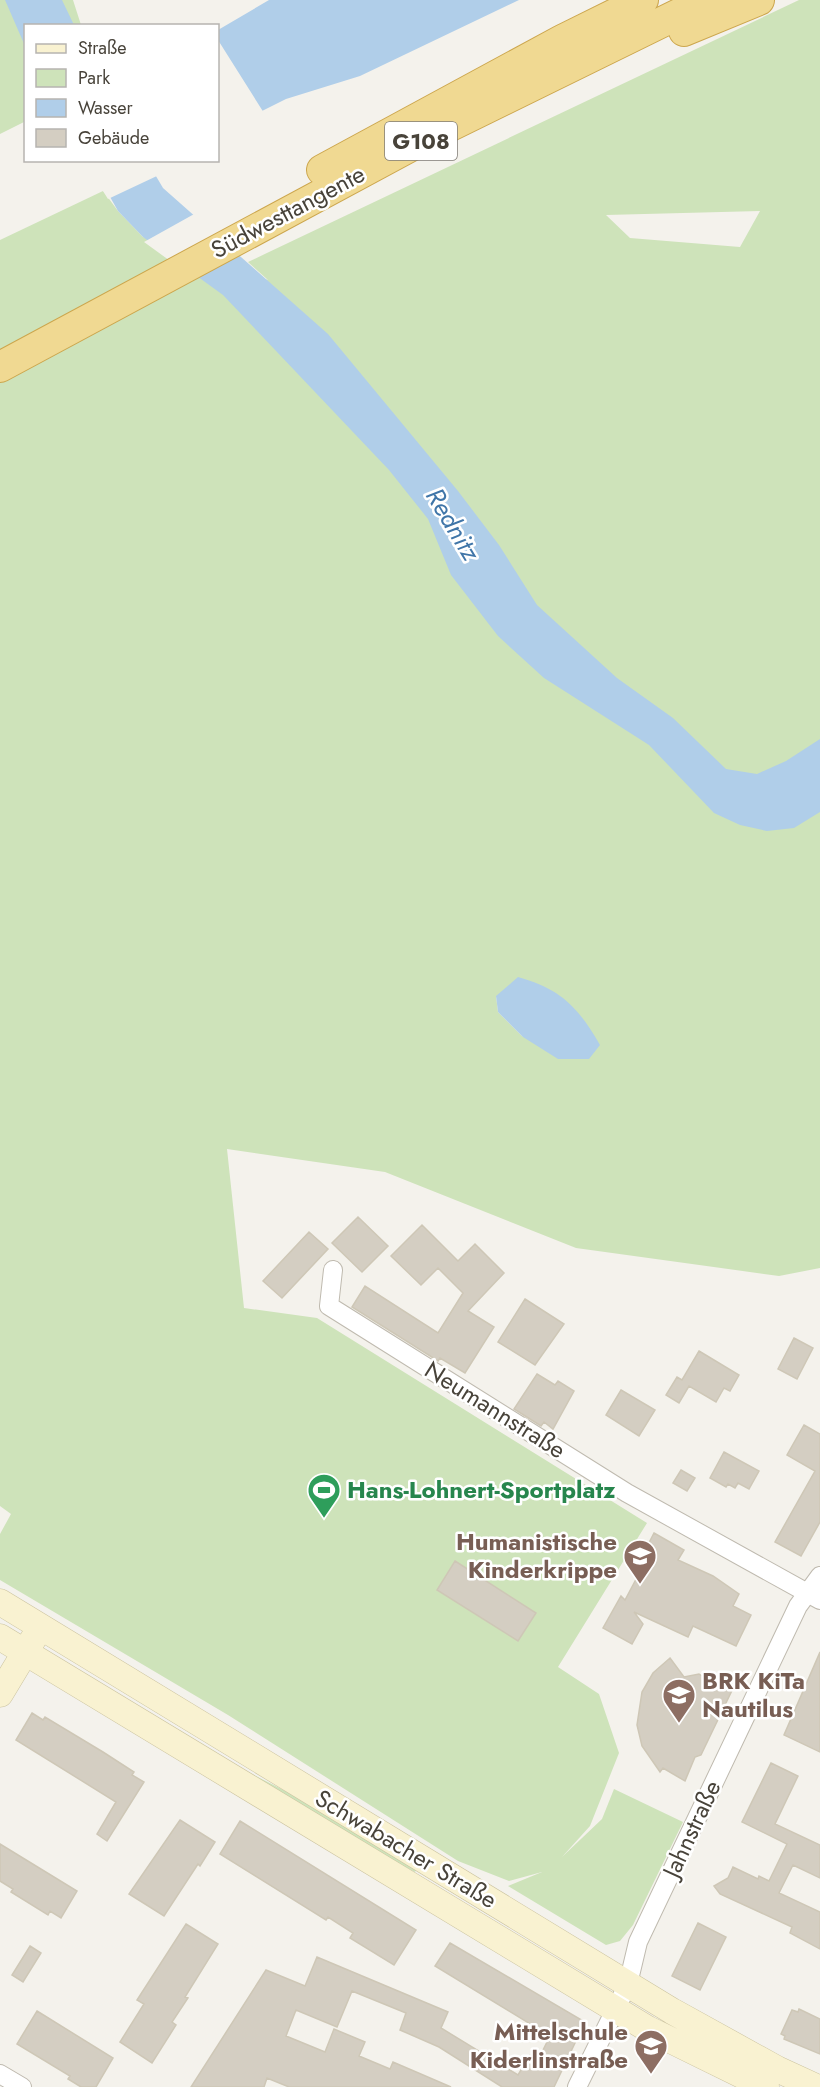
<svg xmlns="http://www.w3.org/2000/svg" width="820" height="2087" viewBox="0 0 820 2087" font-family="Jost,sans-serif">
<rect width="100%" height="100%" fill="#f4f2ec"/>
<path fill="#cee3ba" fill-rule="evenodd" d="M 0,0 L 73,0 L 81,25 L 26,26 L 26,160 L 81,161 L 118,211 L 143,237 L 268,280 L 248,262 L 799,0 L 820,0 L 820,1268 L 779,1276 L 576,1248 L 385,1172 L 227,1149 L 244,1308 L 317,1318 L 647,1523 L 558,1667 L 599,1694 L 619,1753 L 590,1826 L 562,1857 L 602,1819 L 614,1789 L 683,1822 L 633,1925 L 620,1941 L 606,1945 L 508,1886 L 542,1872 L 509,1881 L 458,1861 L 228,1715 L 0,1580 L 0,1534 L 11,1514 L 0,1506 ZM 760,211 L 740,247 L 630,238 L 606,215 ZM 496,996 L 523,1037 L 498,1012 Z
M 246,1771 L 311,1804 L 417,1868 L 415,1872 L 336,1831 Z"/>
<path fill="#b0cee9" d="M 5,0 L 62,0 L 74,25 L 26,26 L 25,46 Z
M 269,0 L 519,0 L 360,76 L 286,99 L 218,133 L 218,30 Z
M 0,137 L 26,160 L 150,166 L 163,188 L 328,334 L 458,491 L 499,545 L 537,605 L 617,678 L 673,718 L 726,769 L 757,774 L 786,761 L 820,739 L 820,812 L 794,828 L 767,831 L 740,825 L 714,813 L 649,745 L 544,678 L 498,636 L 451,575 L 428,519 L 389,470 L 223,295 L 143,237 L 118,211 L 105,188 L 0,237 Z
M 518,977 C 561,989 578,1007 600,1045 L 589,1059 L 558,1059 L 523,1037 L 498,1012 L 496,996 Z"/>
<path fill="#f4f2ec" d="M 218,40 L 264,113 L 218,136 Z
M 24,122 L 26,160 L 164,161 L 154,167 L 159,175 L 108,199 L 103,191 L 0,240 L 0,134 Z
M 196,213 L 242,253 L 195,279 L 144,242 Z"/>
<path fill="#d4cec2" stroke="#cec7b6" stroke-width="1.5" d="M 358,1217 L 388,1246 L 362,1272 L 332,1243 Z
M 422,1225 L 458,1261 L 475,1244 L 504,1273 L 468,1311 L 494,1327 L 465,1373 L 440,1358 L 438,1361 L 352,1307 L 365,1286 L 438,1333 L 463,1293 L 438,1268 L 421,1285 L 391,1256 Z
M 309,1232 L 328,1249 L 282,1298 L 263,1281 Z
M 525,1299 L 564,1324 L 535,1365 L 498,1342 Z
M 794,1338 L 813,1348 L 797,1379 L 778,1369 Z
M 699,1351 L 739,1375 L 730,1391 L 724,1388 L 716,1402 L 689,1386 L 679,1403 L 666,1395 L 677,1377 L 682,1380 Z
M 537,1374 L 555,1385 L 558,1381 L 574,1391 L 553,1429 L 544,1422 L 541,1426 L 514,1409 Z
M 621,1390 L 655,1410 L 639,1436 L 606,1415 Z
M 804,1425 L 820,1434 L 820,1522 L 801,1556 L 775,1542 L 815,1471 L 787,1455 Z
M 724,1452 L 759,1471 L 749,1489 L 738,1483 L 735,1488 L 728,1484 L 726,1487 L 710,1478 Z
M 681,1470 L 695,1478 L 687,1491 L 673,1483 Z
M 654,1533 L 684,1550 L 678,1560 L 713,1576 L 739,1594 L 733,1606 L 751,1615 L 736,1646 L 693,1626 L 688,1637 L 634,1612 L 643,1624 L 632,1644 L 603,1628 L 621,1596 L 625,1600 L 643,1566 L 638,1564 Z
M 455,1561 L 536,1613 L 518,1641 L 437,1590 Z
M 820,1652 L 820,1752 L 784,1735 Z
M 670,1658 L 684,1677 L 699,1674 L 714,1684 L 736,1682 L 701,1755 L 695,1757 L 685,1781 L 663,1768 L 660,1772 L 642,1746 L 637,1725 L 642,1692 L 653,1673 Z
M 32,1713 L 43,1720 L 45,1717 L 103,1752 L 134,1772 L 132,1775 L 144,1782 L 107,1841 L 97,1834 L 116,1802 L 16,1740 Z
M 771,1763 L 798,1776 L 775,1824 L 820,1845 L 820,1878 L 793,1865 L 779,1893 L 820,1912 L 820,1949 L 790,1933 L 792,1927 L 720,1894 L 714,1886 L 728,1878 L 733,1867 L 758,1879 L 759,1876 L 769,1881 L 787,1844 L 742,1822 Z
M 180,1820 L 215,1842 L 200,1866 L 198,1864 L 164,1916 L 129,1894 Z
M 240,1821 L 416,1930 L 394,1965 L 350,1938 L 353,1933 L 328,1917 L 326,1920 L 220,1854 Z
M 0,1844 L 77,1891 L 61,1918 L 50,1911 L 48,1915 L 11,1892 L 13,1889 L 0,1881 Z
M 698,1923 L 726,1937 L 700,1990 L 672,1976 Z
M 186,1924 L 218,1944 L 185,1997 L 188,1998 L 172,2022 L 176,2025 L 152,2063 L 120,2042 L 144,2004 L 137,2000 Z
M 450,1943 L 585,2022 L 554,2087 L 502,2087 L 439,2047 L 400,2030 L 406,2013 L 352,1991 L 337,2027 L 296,2010 L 286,2036 L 325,2052 L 334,2029 L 365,2042 L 359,2056 L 390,2069 L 393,2062 L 451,2087 L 289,2087 L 267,2078 L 264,2087 L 191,2087 L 266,1970 L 305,1986 L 317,1957 L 448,2012 L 441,2028 L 518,2075 L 530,2055 L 538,2060 L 550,2036 L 435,1966 Z
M 30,1946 L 41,1953 L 23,1982 L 12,1975 Z
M 799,2009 L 820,2019 L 820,2054 L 784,2039 L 785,2036 L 781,2034 L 792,2010 L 798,2012 Z
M 37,2011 L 113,2058 L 96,2087 L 81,2087 L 68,2079 L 70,2076 L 17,2044 Z"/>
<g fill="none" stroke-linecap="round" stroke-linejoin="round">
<g stroke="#bfbaaf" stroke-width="20">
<path id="minor" d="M 333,1270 L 329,1306 L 627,1493 L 820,1600
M 0,2074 L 22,2087
M 577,2087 L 628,1984 L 638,1942 L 798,1606 L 820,1576"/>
</g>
<g stroke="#cbc39f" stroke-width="27">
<path id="secondary" d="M 0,1602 L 672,2011 L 777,2069 L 816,2087
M 0,1637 L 648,2029 L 766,2087
M 0,1694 L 35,1636"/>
</g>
<g stroke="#cca64d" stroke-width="32">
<path id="trunk" d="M 684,31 L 759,0
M 322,170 L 562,40 L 643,0
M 0,367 L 426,138 L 707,0"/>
</g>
<use href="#minor" stroke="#fff" stroke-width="18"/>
<use href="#secondary" stroke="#f9f2d1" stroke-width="26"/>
<use href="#trunk" stroke="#f0d992" stroke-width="30"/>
</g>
<defs>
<g id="stadium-pin" transform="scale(1.725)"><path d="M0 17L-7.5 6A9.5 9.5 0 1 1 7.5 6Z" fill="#2e9e5b" stroke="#fff"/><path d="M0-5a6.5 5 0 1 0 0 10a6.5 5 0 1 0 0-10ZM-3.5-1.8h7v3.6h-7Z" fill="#fff"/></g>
<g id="school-pin" transform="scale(1.725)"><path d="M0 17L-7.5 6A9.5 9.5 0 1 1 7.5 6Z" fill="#8d6e63" stroke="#fff"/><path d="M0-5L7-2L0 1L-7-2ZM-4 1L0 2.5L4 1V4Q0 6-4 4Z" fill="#fff"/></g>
</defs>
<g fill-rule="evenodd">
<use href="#stadium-pin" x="324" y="1490"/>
<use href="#school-pin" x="640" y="1556"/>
<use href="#school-pin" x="679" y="1695"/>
<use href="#school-pin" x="651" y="2046"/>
</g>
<g text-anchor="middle" stroke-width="5" stroke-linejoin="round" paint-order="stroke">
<rect fill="#fff" stroke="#7f7b75" stroke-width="1.5" x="385" y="122" width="72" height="38" rx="4.5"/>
<g font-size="22" font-weight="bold" fill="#48433a">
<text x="421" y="149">G108</text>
</g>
<g font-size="24" fill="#48433a" stroke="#fff">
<text transform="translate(288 212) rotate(-28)" y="8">Südwesttangente</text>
<text transform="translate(495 1410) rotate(32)" y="8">Neumannstraße</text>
<text transform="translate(692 1829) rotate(-65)" y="8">Jahnstraße</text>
<text transform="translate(406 1849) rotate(31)" y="8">Schwabacher Straße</text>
</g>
<g font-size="24" font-weight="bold" fill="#27864d" stroke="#fff" text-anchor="start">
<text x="347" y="1498">Hans-Lohnert-Sportplatz</text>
</g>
<g font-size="24" font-weight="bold" fill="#785e54" stroke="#fff" text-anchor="end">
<text x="617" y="1550">Humanistische<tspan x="617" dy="28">Kinderkrippe</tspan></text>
<text x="702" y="1689" text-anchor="start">BRK KiTa<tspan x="702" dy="28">Nautilus</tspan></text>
<text x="628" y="2040">Mittelschule<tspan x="628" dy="28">Kiderlinstraße</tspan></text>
</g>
<g font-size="26" font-style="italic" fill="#3f75a8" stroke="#fff">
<text transform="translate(453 524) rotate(59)" y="9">Rednitz</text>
</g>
</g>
<rect x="24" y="24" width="195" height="138" fill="#ffffff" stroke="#b6b4b0" stroke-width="1.5"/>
<rect x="36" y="44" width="30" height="9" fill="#f9f2d1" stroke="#b6b4b0" stroke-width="1.5"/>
<text x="78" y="54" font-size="18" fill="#48433a">Straße</text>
<rect x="36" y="69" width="30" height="18" fill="#cee3ba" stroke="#b6b4b0" stroke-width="1.5"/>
<text x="78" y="84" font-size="18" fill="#48433a">Park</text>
<rect x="36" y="99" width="30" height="18" fill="#b0cee9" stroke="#b6b4b0" stroke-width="1.5"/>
<text x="78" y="114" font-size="18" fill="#48433a">Wasser</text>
<rect x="36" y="129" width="30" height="18" fill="#d4cec2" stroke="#b6b4b0" stroke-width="1.5"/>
<text x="78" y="144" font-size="18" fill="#48433a">Gebäude</text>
</svg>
